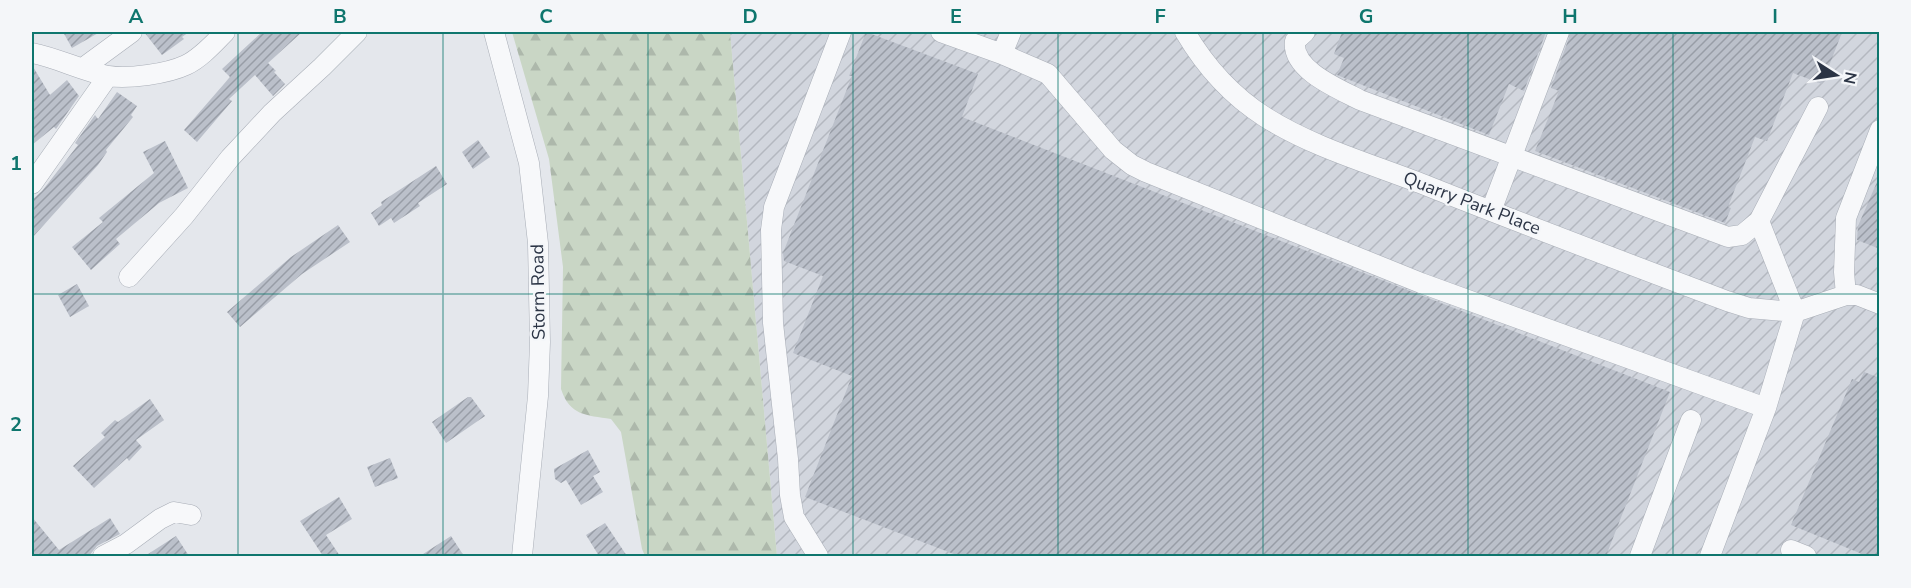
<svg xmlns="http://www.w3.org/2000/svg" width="1911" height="588" viewBox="0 0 1911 588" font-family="'Nunito Sans',sans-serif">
<defs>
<pattern id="industrial-furrows" width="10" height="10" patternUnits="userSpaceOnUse" patternTransform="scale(1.5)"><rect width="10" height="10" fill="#d2d6de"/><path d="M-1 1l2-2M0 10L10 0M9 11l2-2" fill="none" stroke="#b4b8c0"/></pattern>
<pattern id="forest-firs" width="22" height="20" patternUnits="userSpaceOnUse" patternTransform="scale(1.5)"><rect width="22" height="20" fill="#c9d6c5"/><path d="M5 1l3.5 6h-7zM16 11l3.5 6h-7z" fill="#adb8ab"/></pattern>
<pattern id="building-hatch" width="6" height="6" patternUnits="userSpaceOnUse" patternTransform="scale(1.5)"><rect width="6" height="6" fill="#bbc0ca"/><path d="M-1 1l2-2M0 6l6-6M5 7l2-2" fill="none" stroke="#989da6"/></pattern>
</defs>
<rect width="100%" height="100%" fill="#e4e7ec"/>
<path fill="url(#industrial-furrows)" d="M 730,32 L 1879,32 L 1879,556 L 777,556 Z"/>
<path fill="url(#forest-firs)" d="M 512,32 L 730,32 L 777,556 L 645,556 L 642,549 L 621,432 L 611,419 C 586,415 570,416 561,389 L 563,267 L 549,159 Z"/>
<path fill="url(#building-hatch)" d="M 63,32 L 100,32 L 72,48 Z
M 144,32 L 189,32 L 182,37 L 184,39 L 162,55 Z
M 262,32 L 302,32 L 268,63 L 276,71 L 274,72 L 285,84 L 273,96 L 255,75 L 229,99 L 232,101 L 197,142 L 184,130 L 230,77 L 222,69 Z
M 866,32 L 978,74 L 962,117 L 1670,392 L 1606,556 L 959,556 L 805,497 L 852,376 L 793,353 L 823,276 L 784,261 L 783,253 L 852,76 L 849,76 Z
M 1342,32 L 1546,32 L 1524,91 L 1509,84 L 1489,135 L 1337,75 L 1344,58 L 1334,54 Z
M 1571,32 L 1832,32 L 1841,35 L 1822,84 L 1793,73 L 1767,141 L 1755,137 L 1728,207 L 1731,208 L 1725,223 L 1535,151 L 1559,91 L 1551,88 Z
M 32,65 L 50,95 L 67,80 L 79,96 L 56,129 L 54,127 L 32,145 Z
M 117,92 L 137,106 L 131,115 L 133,117 L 106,150 L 107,152 L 98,165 L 32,238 L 32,200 L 42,191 L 78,145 L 75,143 L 95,115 L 98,119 Z
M 478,140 L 490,157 L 473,169 L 462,152 Z
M 165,141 L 188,188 L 159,203 L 116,239 L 120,244 L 91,270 L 72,247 L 103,222 L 99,218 L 154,173 L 143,152 Z
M 436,166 L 447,184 L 418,203 L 420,206 L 394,223 L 391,218 L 379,226 L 371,213 L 382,205 L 381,202 Z
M 1880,175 L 1880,249 L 1857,240 L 1858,226 Z
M 338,225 L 350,242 L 302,274 L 240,327 L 227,312 L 291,257 Z
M 77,284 L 89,306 L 70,317 L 58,295 Z
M 1864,372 L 1880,378 L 1880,556 L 1867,556 L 1791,525 L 1852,379 L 1859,382 Z
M 468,397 L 471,397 L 485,416 L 446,443 L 432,422 Z
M 150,399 L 164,420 L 136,440 L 142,447 L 129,461 L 127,458 L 94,488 L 73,466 L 105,437 L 101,433 L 115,420 L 118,422 Z
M 588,450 L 600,472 L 593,476 L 603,492 L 581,505 L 566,480 L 561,483 L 555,479 L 554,469 Z
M 390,458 L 398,478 L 375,487 L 367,467 Z
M 339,497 L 352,519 L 326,535 L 340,556 L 323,556 L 300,521 Z
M 32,517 L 59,550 L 110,518 L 120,534 L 97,546 L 89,556 L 32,556 Z
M 605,523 L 627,556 L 599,556 L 586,535 Z
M 176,536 L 189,556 L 145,556 Z
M 451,536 L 464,556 L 420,556 Z"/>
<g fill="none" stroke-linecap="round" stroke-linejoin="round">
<g stroke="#a9aeb7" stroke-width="21">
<path id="minor" d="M 494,32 L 529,163 L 538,243 L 540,342 L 538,396 L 522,556
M 941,32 L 1002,54 L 1048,74 L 1113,150 L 1132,165 L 1146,172 L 1421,283 L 1766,408
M 1185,32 C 1205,66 1232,96 1265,117 C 1314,148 1372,164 1425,185 C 1525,225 1626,263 1727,301 L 1749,308 L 1795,312 L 1846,295 L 1857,295 L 1880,304
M 1305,32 L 1295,41 C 1291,70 1339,89 1360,100 L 1728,237 L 1742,235 L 1759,221 L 1818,107
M 32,53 C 58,58 82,71 108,76 C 129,79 167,74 186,65 C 201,58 214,43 225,32
M 1002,54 L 1011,32
M 83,68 L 132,32
M 32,184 L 108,76
M 1491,211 L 1559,32
M 129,277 L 184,216 L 230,158 L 272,113 L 322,67 L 357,32
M 1846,295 L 1844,272 L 1846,218 L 1880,130
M 1791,550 L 1806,556
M 103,556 L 126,544 L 160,519 L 174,512 L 191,515
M 818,556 L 794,517 L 790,495 L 788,459 L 773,323 L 771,230 L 774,207 L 841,32
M 1640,556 L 1691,420
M 1710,556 L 1766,408 L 1795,312 L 1759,221"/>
</g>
<use href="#minor" stroke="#f7f8fa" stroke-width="20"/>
</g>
<path fill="none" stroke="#0f766e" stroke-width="1.5" stroke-opacity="0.55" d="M 238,32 L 238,556M 443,32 L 443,556M 648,32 L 648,556M 853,32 L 853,556M 1058,32 L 1058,556M 1263,32 L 1263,556M 1468,32 L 1468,556M 1673,32 L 1673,556M 32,294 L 1880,294"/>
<g text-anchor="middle" stroke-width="4.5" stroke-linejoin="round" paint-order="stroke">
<g font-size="18" fill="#2b3445" stroke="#f4f6f9">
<text transform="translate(1472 203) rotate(21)" y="6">Quarry Park Place</text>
<text transform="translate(538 292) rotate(-91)" y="6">Storm Road</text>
</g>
</g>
<rect width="1911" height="588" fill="none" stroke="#f4f6f9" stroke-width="66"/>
<g transform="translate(1836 75) rotate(102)" stroke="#f4f6f9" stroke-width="4.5" paint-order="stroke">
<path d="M0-4.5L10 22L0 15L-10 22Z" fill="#2b3445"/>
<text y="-9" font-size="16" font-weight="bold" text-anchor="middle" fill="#2b3445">N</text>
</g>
<rect x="33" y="33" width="1845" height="522" fill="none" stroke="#0f766e" stroke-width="2"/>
<g font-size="20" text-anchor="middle" font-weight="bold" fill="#0f766e">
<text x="136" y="23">A</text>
<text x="340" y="23">B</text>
<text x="546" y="23">C</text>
<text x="750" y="23">D</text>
<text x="956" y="23">E</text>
<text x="1160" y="23">F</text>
<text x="1366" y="23">G</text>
<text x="1570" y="23">H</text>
<text x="1775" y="23">I</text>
<text x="16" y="170">1</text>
<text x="16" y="431">2</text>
</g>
</svg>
